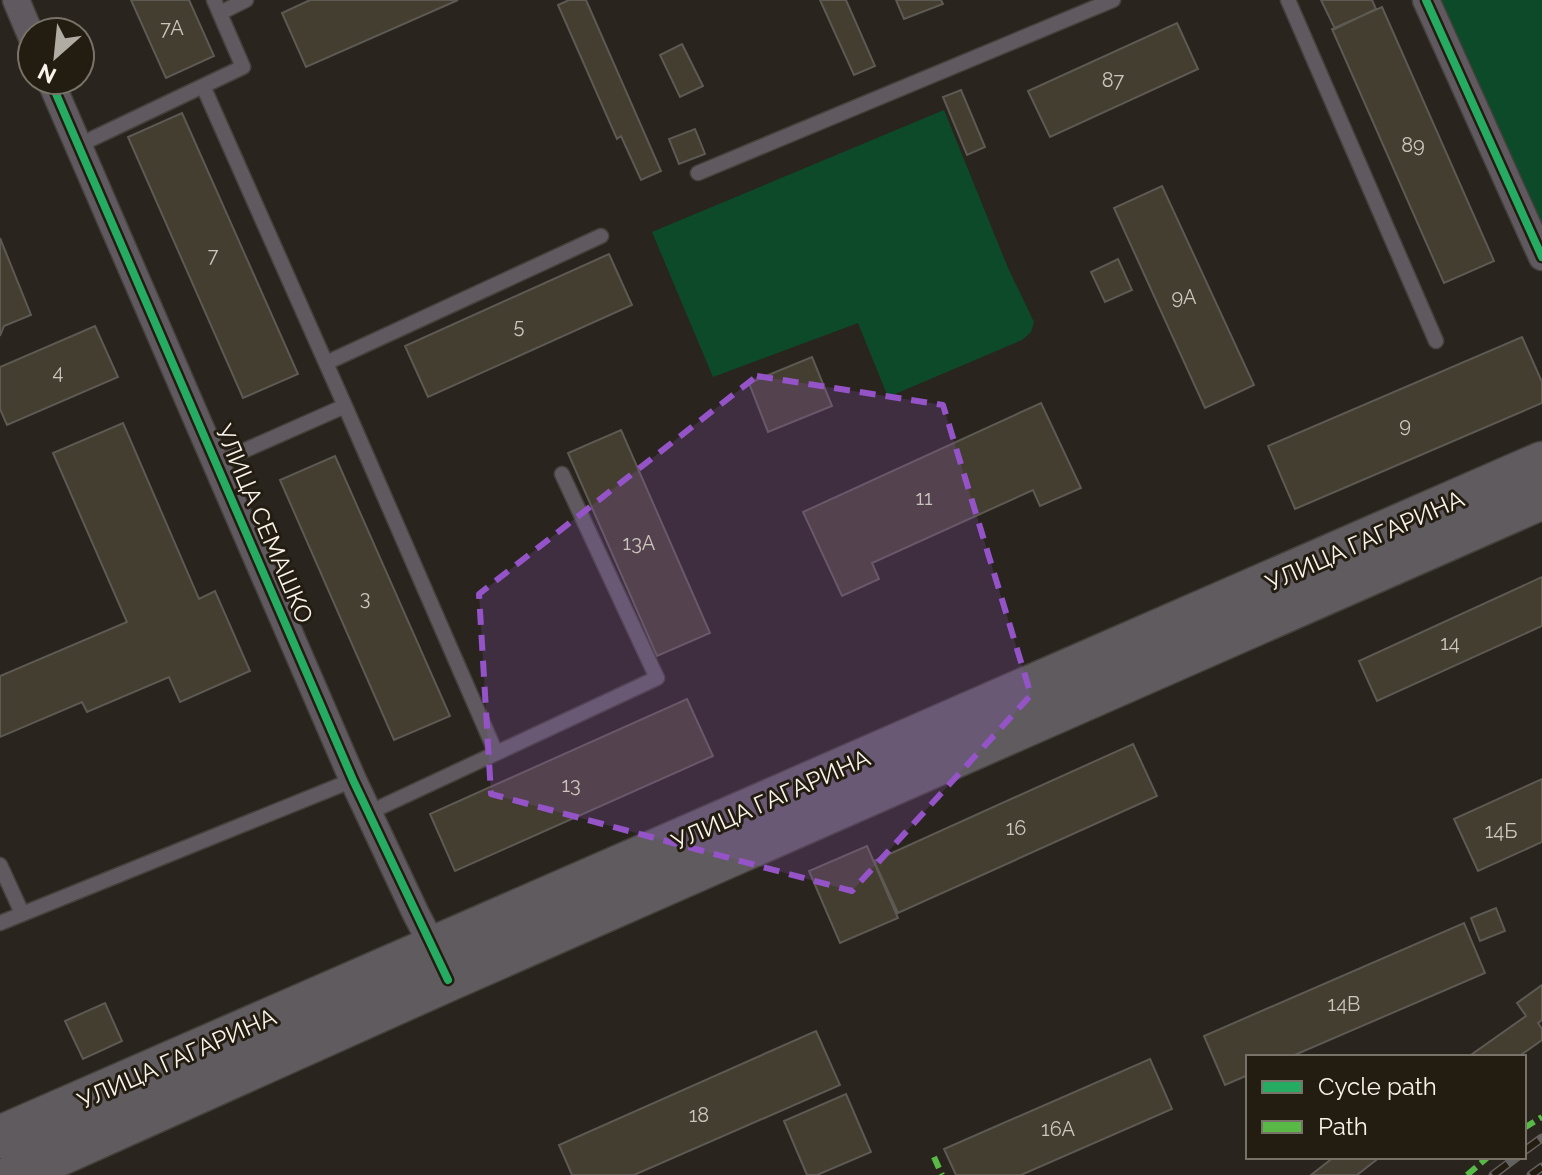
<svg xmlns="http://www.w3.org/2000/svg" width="1542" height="1175" viewBox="0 0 1542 1175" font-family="Raleway,sans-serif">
<rect width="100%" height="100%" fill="#29251e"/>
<path fill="#0c4a2a" d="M 1436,0 L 1542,0 L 1542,244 Z
M 944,110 L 1008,268 L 1034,322 L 1031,332 L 1022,340 L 888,397 L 858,323 L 713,377 L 652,232 Z"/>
<path fill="#443e31" stroke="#5d5953" stroke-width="2" d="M 131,0 L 189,0 L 214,56 L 166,78 Z
M 310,0 L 458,0 L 306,67 L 282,13 Z
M 569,0 L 586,0 L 661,171 L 641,180 L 621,136 L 617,139 L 558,5 Z
M 820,0 L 846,0 L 875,66 L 854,75 Z
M 896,0 L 941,0 L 943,4 L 904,19 Z
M 1321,0 L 1372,0 L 1376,9 L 1335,29 Z
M 1382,7 L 1494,261 L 1444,283 L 1332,29 Z
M 1177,23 L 1198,69 L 1050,137 L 1028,91 Z
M 682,44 L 703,86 L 680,97 L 660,55 Z
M 961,90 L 985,147 L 967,155 L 943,97 Z
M 182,113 L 298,374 L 243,398 L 128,137 Z
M 695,129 L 705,154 L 679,164 L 669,139 Z
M 1162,186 L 1254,385 L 1205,408 L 1114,208 Z
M 0,238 L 31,315 L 4,326 L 0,336 Z
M 609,254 L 632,305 L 428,397 L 405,346 Z
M 1118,259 L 1132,290 L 1105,302 L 1091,272 Z
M 95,326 L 118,377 L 7,425 L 0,409 L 0,367 Z
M 1522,337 L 1542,382 L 1542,403 L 1295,509 L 1268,446 Z
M 812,357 L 832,406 L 768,432 L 749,383 Z
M 1041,403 L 1081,488 L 1040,506 L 1033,490 L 872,563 L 879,579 L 842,596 L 803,512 Z
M 123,423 L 199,599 L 215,591 L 250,671 L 180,702 L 169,677 L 87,712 L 82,702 L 0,737 L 0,676 L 127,622 L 53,453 Z
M 621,430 L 710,633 L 657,656 L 568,453 Z
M 335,456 L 450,716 L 394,740 L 280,480 Z
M 1542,577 L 1542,626 L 1377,701 L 1359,661 Z
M 687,699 L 713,756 L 455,871 L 430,814 Z
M 1133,744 L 1157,796 L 898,913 L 874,861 Z
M 1542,779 L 1542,842 L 1478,871 L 1454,819 Z
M 867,846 L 898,918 L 840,943 L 809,871 Z
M 1496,908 L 1505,931 L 1480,941 L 1471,918 Z
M 1464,923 L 1485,973 L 1290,1057 L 1248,1057 L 1248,1075 L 1225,1085 L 1204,1036 Z
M 1542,985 L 1542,1020 L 1538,1023 L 1542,1029 L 1542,1040 L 1518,1057 L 1468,1057 L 1526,1016 L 1517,1003 Z
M 105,1003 L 122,1041 L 83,1059 L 65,1021 Z
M 816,1031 L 840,1085 L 634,1175 L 572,1175 L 559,1145 Z
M 1150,1059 L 1172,1109 L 1021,1175 L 956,1175 L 944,1149 Z
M 846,1094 L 871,1152 L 817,1175 L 807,1175 L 784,1121 Z
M 1334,1157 L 1380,1157 L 1357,1175 L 1311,1175 Z"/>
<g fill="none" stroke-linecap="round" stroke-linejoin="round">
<g stroke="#45413c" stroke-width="17">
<path id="lane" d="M 1288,0 L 1436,341
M 220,13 L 246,0
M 203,86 L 243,67 L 214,0
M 79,145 L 203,86 L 345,406 L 216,463
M 698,173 L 1113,0
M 326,363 L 601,236
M 345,406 L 496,753
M 368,813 L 657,678 L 562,474
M 0,865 L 22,913
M 0,923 L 353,780"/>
</g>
<g stroke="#45413c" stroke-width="29">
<path id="street" d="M 16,0 L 32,38
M 1426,0 L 1542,257
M 50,80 L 353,780 L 416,914 L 439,958"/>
</g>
<g stroke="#45413c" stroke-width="45">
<path id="primary" d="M 0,1137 L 1542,463
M 14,1175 L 448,980 L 1542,498"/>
</g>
<use href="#lane" stroke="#605a60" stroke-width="14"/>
<use href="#street" stroke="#605a60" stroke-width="26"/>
<use href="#primary" stroke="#605b5f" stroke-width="42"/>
<g stroke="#64605f" stroke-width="9">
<path id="rail" d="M 1524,1151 L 1542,1138
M 1493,1175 L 1517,1157
M 1531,1175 L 1542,1167"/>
</g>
<use href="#rail" stroke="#231c11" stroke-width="6" stroke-dasharray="18" stroke-linecap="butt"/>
<path stroke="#58b947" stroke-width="6" stroke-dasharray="12 6" stroke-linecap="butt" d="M 1524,1128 L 1542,1117
M 934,1157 L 942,1175
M 1467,1175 L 1488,1157"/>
<g stroke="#231c11" stroke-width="13">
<path id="cycleway" d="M 1426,0 L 1542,257
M 50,80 L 353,780 L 448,980"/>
</g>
<use href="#cycleway" stroke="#26ab63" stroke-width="8"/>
</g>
<path fill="#9454c8" fill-opacity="0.2" stroke="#9454c8" stroke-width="6" stroke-dasharray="16 10" stroke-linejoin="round" d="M 757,376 L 943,405 L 1031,695 L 852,891 L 491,794 L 479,594 Z"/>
<g text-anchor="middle" stroke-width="6" stroke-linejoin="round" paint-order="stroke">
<g font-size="20" fill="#cbc6bc">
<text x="172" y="35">7А</text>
<text x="1113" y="87">87</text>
<text x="1413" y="152">89</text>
<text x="213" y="262">7</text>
<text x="1184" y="304">9А</text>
<text x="519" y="333">5</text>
<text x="58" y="379">4</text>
<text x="1405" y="432">9</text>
<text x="924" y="505">11</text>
<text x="639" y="550">13А</text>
<text x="365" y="605">3</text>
<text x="1450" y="650">14</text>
<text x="571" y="792">13</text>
<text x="1016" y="835">16</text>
<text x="1501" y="838">14Б</text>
<text x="1344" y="1011">14В</text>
<text x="699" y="1122">18</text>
<text x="1058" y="1136">16А</text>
</g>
<g font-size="24" fill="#f8f3eb" stroke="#231c11">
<text transform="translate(264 524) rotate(67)" y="8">УЛИЦА СЕМАШКО</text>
<text transform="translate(1365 541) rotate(-24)" y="8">УЛИЦА ГАГАРИНА</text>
<text transform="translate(771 800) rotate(-24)" y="8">УЛИЦА ГАГАРИНА</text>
<text transform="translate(177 1059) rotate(-24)" y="8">УЛИЦА ГАГАРИНА</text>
</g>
</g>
<rect x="1246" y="1055" width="280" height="104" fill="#231c11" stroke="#787268" stroke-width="2"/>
<rect x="1262" y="1081" width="40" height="12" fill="#26ab63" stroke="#787268" stroke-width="2"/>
<text x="1318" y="1095" font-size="24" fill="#f8f3eb">Cycle path</text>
<rect x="1262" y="1121" width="40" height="12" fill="#58b947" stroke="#787268" stroke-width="2"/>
<text x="1318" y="1135" font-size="24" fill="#f8f3eb">Path</text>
<g transform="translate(56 56) rotate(207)"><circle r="38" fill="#231c11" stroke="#787268" stroke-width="2"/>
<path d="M0-6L14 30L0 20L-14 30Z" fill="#b0aba3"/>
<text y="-12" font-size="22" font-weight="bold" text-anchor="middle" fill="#f8f3eb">N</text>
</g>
</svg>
